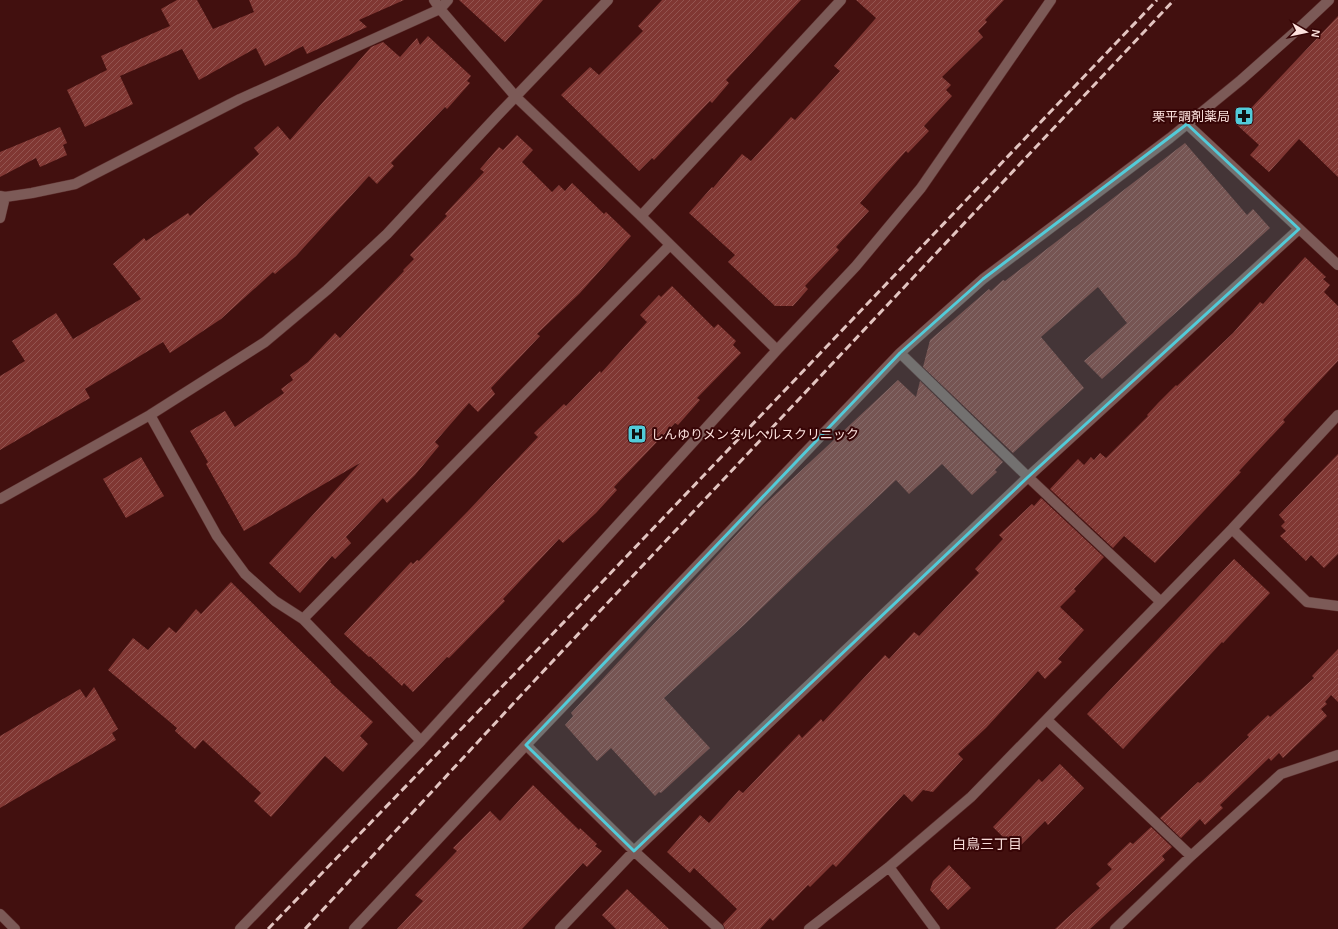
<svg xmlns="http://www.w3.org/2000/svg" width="1338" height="929" viewBox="0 0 1338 929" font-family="Arial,'Noto Sans JP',sans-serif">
<defs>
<pattern id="building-hatch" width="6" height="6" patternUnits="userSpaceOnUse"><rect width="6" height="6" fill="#803733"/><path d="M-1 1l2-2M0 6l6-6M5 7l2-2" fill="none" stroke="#935450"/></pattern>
</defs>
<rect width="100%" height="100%" fill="#42100f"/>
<path fill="url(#building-hatch)" d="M 177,0 L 197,0 L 213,29 L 254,12 L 249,0 L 404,0 L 359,20 L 367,27 L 307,54 L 303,46 L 265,66 L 256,48 L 199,80 L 182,49 L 120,76 L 133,104 L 85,127 L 67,90 L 107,70 L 101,56 L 170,26 L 161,9 Z
M 459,0 L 543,0 L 505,42 Z
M 662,0 L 801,0 L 726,80 L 729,83 L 712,103 L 710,101 L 654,160 L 652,158 L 639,171 L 561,95 L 590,67 L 599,75 L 643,31 L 638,26 Z
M 856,0 L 1004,0 L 985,20 L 987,22 L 978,31 L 983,37 L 942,77 L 951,85 L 946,90 L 952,96 L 924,126 L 929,131 L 908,153 L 906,151 L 860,203 L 869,211 L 836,247 L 839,250 L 805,286 L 808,289 L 793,306 L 775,306 L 728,262 L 735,255 L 689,213 L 712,187 L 713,188 L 742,154 L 751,161 L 791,117 L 795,120 L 840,71 L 834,66 L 876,18 Z
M 1338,16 L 1338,177 L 1299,139 L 1269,172 L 1250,155 L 1259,145 L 1236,124 Z
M 428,36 L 471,76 L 467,81 L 470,83 L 447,109 L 445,107 L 391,163 L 394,166 L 377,184 L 369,176 L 296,256 L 275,274 L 273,272 L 221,319 L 170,353 L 163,342 L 85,389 L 90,398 L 0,450 L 0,376 L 25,361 L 12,341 L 56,313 L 73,339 L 141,299 L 113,264 L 144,238 L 146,241 L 188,213 L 190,216 L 259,154 L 254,148 L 278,126 L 290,140 L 371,47 L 383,42 L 400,57 L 417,38 L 420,45 Z
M 60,127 L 67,143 L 63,145 L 67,155 L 40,167 L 36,158 L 0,177 L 0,152 Z
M 517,135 L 533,150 L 522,162 L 552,192 L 559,185 L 565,191 L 572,183 L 604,214 L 606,212 L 631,236 L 580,293 L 537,334 L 540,336 L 491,388 L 495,394 L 478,412 L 469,403 L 435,442 L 439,446 L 415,475 L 387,503 L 383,498 L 346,537 L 351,543 L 335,559 L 332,556 L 300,593 L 269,563 L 360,463 L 244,531 L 206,464 L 208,462 L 190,431 L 225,411 L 235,427 L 284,393 L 281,389 L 293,380 L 290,375 L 308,362 L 335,333 L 340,338 L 404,271 L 403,270 L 414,259 L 410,255 L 447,216 L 445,214 L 484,172 L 480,169 L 499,147 L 503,150 Z
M 1185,143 L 1247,215 L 1253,209 L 1270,228 L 1102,379 L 1084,361 L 1127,323 L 1098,287 L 1041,337 L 1084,388 L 1013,453 L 923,367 L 930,340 L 989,289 L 991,291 L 1003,280 L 1005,281 Z
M 1305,257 L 1326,277 L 1323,279 L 1330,285 L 1324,292 L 1338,306 L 1338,361 L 1283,420 L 1285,422 L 1239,471 L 1241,472 L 1184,532 L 1155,563 L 1124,536 L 1113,548 L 1050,489 L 1078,459 L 1084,465 L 1091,457 L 1094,460 L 1100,453 L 1106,458 L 1148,416 L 1147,415 L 1158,403 L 1176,385 L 1177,386 L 1233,333 L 1260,302 L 1263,304 Z
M 672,286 L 714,328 L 718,324 L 736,341 L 733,345 L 741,353 L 697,398 L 700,400 L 678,425 L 675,423 L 614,487 L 617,490 L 596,513 L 563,543 L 559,539 L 503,599 L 505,601 L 449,658 L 447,657 L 413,692 L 404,683 L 402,686 L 370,656 L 369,657 L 344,634 L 411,562 L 413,564 L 417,560 L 419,561 L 469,510 L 538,437 L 534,433 L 564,404 L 566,406 L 600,371 L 601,373 L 647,322 L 640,315 L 659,295 L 661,297 Z
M 898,380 L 916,397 L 920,381 L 1003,462 L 995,470 L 997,472 L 972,495 L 942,464 L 909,494 L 896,480 L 830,542 L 744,625 L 664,698 L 710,748 L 661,793 L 659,792 L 655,796 L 611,748 L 597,761 L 565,725 L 573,716 L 571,713 L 763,506 Z
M 1338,454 L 1338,554 L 1324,568 L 1311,555 L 1306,561 L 1280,536 L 1286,531 L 1281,526 L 1285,522 L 1279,515 Z
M 141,457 L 164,496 L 126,518 L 103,479 Z
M 1041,498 L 1104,557 L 1074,589 L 1076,591 L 1060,607 L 1084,630 L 1058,659 L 1062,662 L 1045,679 L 1038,671 L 986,728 L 958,754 L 963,759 L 933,792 L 923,790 L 912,802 L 904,794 L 836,867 L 833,864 L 810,887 L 808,885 L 773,921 L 770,918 L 760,929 L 725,929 L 723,924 L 737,909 L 694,868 L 690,873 L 667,852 L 700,815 L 709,823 L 739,790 L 743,793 L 799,734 L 802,738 L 821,719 L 823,722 L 885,655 L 889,659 L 914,632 L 919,636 L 979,573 L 975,569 L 1003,539 L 999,535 L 1032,504 L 1034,506 Z
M 1234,559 L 1270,593 L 1223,643 L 1222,642 L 1123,749 L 1087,714 Z
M 231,582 L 331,681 L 330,682 L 373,722 L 360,736 L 368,744 L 343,772 L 325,756 L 271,817 L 254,801 L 261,793 L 203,740 L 195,749 L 175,731 L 177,728 L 108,670 L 133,638 L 148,650 L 169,627 L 176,633 L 196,609 L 201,614 Z
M 1338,649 L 1338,702 L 1331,695 L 1325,702 L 1327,704 L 1321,709 L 1327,716 L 1283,758 L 1279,753 L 1271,761 L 1269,758 L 1220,805 L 1223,808 L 1205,825 L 1200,819 L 1181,838 L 1160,818 L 1198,782 L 1200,783 L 1249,737 L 1247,735 L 1268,715 L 1270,717 L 1314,678 L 1312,676 Z
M 94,687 L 118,729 L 112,733 L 116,740 L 0,808 L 0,736 L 80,689 L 86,698 Z
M 1060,764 L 1084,788 L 1048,825 L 1045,821 L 1016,850 L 993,827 L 1039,779 L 1042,782 Z
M 533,785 L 579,830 L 580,828 L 597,844 L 595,846 L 602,851 L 587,867 L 583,863 L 522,929 L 397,929 L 423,901 L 415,895 L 457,851 L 453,848 L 490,811 L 500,821 Z
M 1151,827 L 1172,847 L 1162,856 L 1165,860 L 1090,929 L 1055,929 L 1100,888 L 1096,884 L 1112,869 L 1107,864 L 1130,842 L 1133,844 Z
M 949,865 L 971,888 L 948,910 L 930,890 L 933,881 Z
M 627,889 L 669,929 L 616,929 L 602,915 Z"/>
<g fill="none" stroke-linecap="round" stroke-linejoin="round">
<g stroke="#5c2d2c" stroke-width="11">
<path id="minor" d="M 434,0 L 440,9 L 516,97 L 641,216 L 777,350
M 1187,124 L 1338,265
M 0,196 L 5,197 L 32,193 L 75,184 L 240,99 L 440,9 L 448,0
M 641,216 L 841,0
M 0,218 L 5,197
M 900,353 L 1028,477 L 1161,602
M 150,415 L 217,536 L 245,574 L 275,601 L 303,619 L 421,741
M 0,499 L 150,415 L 265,342 L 327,290 L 387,234 L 497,116 L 608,0
M 1232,529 L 1307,602 L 1338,606
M 303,619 L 670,245
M 1047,720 L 1191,856
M 526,745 L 634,851 L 719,929
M 889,867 L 935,929
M 0,914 L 15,929
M 240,929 L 421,741 L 777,350 L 856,266 L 921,188 L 1051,0
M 354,929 L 526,745 L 900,353 L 983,279 L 1170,138 L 1241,80 L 1295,32 L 1329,0
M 560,929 L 634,851 L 1028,477 L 1299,229
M 809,929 L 889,867 L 971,797 L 1232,529 L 1338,415
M 1115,929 L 1191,856 L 1281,774 L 1338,755"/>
</g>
<use href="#minor" stroke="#7c5a57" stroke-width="10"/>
<path stroke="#e2c4c0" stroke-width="3" stroke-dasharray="8 4" stroke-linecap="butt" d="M 268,929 L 522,666 L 1157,0
M 305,929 L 536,679 L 1174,0"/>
</g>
<path fill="#52cbd9" fill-opacity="0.2" stroke="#52cbd9" stroke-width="3" stroke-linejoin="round" d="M 1187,124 L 1299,229 L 1028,477 L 634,851 L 526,745 L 900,353 L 983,279 Z"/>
<defs>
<g id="pharmacy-square" transform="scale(1)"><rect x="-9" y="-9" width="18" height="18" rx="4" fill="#52cbd9" stroke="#370506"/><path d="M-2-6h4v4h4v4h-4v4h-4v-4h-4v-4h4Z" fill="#111"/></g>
<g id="hospital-square" transform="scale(1)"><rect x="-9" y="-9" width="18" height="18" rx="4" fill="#52cbd9" stroke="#370506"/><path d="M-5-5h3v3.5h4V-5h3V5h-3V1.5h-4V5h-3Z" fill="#111"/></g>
</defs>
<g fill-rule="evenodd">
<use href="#pharmacy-square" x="1244" y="116"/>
<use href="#hospital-square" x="637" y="434"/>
</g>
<g text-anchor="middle" stroke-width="4" stroke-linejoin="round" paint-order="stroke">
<g font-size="13" fill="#fde2de" stroke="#370506" text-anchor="end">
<text x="1230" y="121">栗平調剤薬局</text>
<text x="651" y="439" text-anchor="start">しんゆりメンタルヘルスクリニック</text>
</g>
<g font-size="14" fill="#f7dbd8" stroke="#370506">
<text x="987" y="849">白鳥三丁目</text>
</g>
</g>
<g transform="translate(1306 32) rotate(99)" stroke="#370506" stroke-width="3" paint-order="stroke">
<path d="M0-3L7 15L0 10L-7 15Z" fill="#fde2de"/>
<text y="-6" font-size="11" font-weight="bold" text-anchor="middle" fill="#fde2de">N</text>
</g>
</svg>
